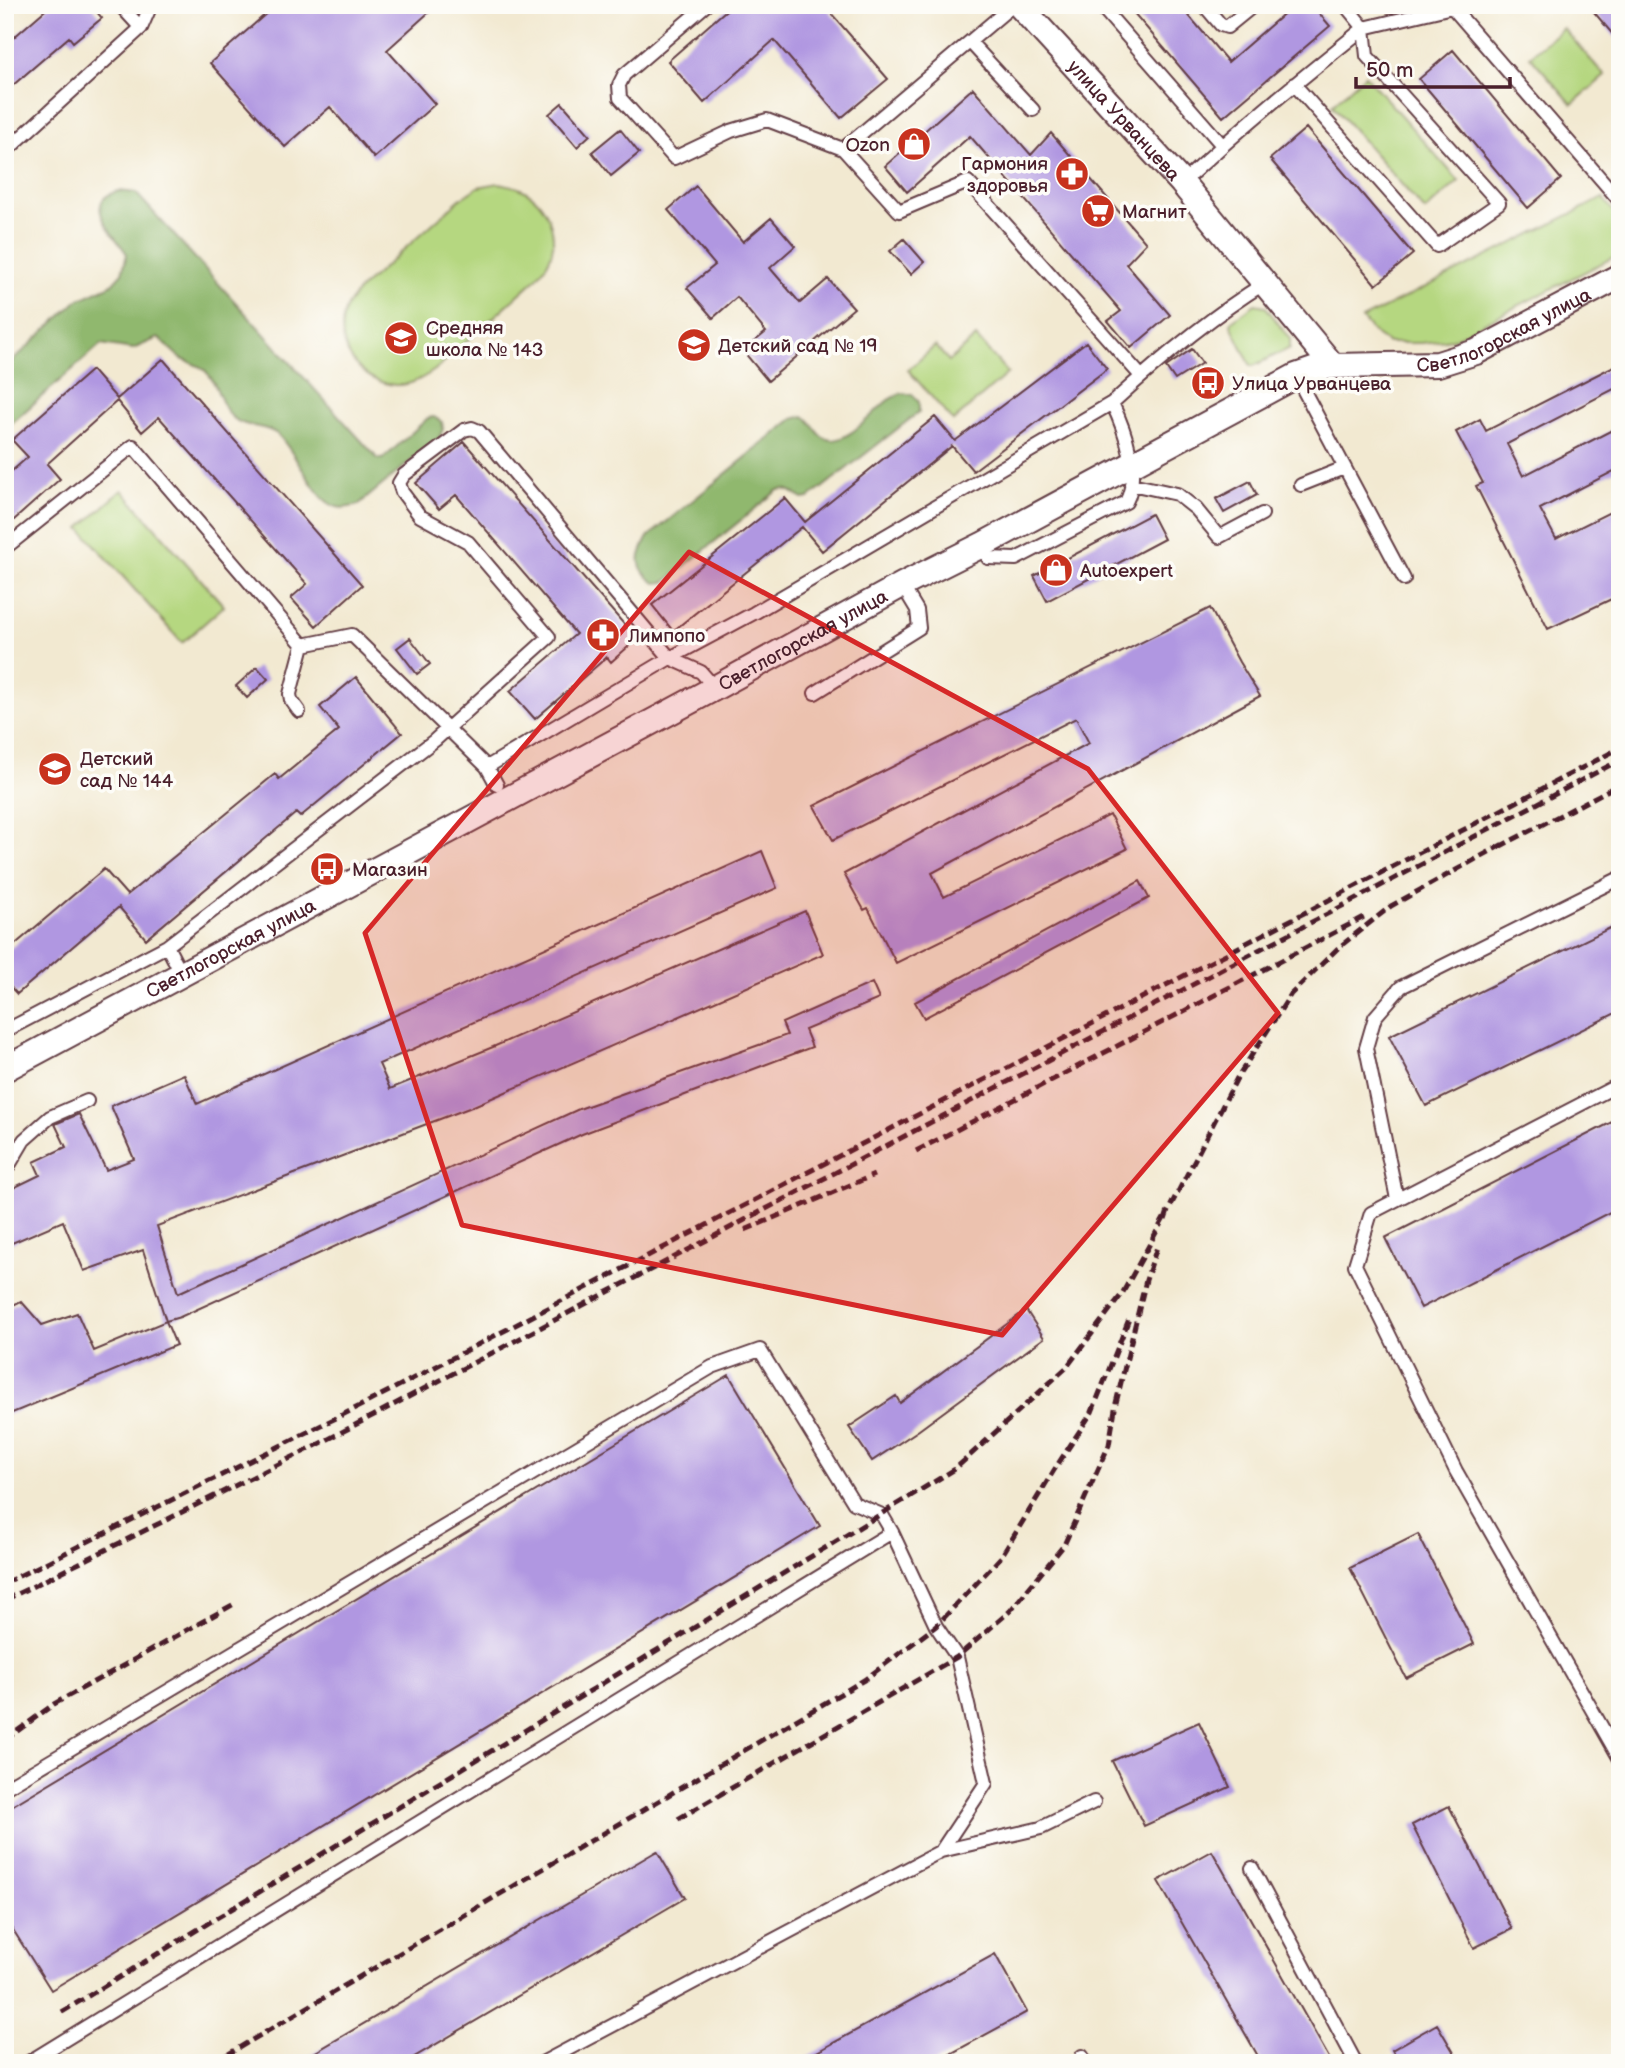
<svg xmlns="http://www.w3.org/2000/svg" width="1625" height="2068" viewBox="0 0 1625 2068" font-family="'Balsamiq Sans',sans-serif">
<rect width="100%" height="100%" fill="#fdfcf7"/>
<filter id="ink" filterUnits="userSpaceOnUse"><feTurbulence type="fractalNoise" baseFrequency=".0143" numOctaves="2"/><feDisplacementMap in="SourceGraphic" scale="14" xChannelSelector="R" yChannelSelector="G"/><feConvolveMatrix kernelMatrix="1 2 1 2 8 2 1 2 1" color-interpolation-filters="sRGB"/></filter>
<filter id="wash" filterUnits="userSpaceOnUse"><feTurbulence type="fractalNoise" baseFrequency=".00686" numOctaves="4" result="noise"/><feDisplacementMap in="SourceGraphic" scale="28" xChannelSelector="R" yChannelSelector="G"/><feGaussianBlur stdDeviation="1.57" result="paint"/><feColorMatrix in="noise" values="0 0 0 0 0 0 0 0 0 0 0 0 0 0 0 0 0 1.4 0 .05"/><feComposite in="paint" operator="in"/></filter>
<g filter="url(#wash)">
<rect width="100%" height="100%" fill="#f2e9d1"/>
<path fill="#b5d780" stroke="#807b56" stroke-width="2" d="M 1563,28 L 1605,76 L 1572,104 L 1530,56 Z
M 1365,75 L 1459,181 L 1425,211 L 1332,105 Z
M 499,183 C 506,185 515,186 521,189 C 547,201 560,234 549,260 C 546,267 540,273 536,279 L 435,370 C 423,378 410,386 395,385 C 358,382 332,343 346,308 C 349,302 355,295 359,290 L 460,199 L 478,187 Z
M 1603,198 L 1620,220 L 1620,254 L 1453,339 L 1422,343 L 1388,343 L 1375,334 L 1362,319 Z
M 1255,304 L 1265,306 L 1290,339 L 1290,348 L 1253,366 L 1250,364 L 1231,325 L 1232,321 Z
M 976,337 L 1008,373 L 953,421 L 908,370 L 935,346 L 949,361 Z
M 122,490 L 224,606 L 182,643 L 80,528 Z"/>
<path fill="#90b86e" stroke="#6d6c4c" stroke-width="2" d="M 119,191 L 136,193 L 378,459 L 383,459 L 428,418 L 434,417 L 442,422 L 443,429 L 439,438 L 358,505 C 351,507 344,509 337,507 C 315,502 295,449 277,434 C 264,424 245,429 232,417 C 220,405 219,388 209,375 C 202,365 192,364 182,359 C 174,354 167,344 158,338 L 133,349 L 101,344 L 5,429 L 5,368 L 78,300 L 111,285 L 122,273 L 127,254 C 116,237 78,201 119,191 Z
M 901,393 L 913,395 L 919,402 L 919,412 L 809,498 L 803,499 C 794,494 789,487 778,490 L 665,582 L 655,583 C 635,568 636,558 648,537 L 793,419 L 804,416 C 812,421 815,431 823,437 C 842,451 873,412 887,401 C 891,398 896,396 901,393 Z"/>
<g id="blocks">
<path fill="#b097e1" d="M 51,5 L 91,5 L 102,18 L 73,42 L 69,37 L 5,92 L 5,45 Z
M 276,5 L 437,5 L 387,50 L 435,104 L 374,158 L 330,107 L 285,147 L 210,63 Z
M 732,5 L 824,5 L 888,79 L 841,118 L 774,40 L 704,103 L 668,61 Z
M 1127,5 L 1180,5 L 1228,62 L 1294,5 L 1312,5 L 1330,26 L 1223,117 Z
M 1588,5 L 1620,5 L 1620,43 Z
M 1453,50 L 1561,179 L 1528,208 L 1419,79 Z
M 973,88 L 1031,155 L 1051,133 L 1146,243 L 1126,264 L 1170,315 L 1131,348 L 1108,321 L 1121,311 L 970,136 L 907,192 L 885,166 Z
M 562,103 L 590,135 L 577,147 L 549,114 Z
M 1306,128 L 1413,254 L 1376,285 L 1270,159 Z
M 620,129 L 639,153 L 611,176 L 592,152 Z
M 696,186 L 743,242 L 771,218 L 795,246 L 770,268 L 800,303 L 828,279 L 854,308 L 768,381 L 743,351 L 766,332 L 737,297 L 713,318 L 687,288 L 715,265 L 668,210 Z
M 904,239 L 924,262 L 911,274 L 890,251 Z
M 1086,342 L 1107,369 L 973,471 L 952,446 L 822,551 L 802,527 L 673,631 L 652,605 L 785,498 L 805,522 L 935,417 L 955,441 Z
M 1192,349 L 1202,363 L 1175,380 L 1166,367 Z
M 163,359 L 362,585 L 316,626 L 291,598 L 307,584 L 159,417 L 142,432 L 117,401 L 47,464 L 60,479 L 5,528 L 5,477 L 28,457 L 12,440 L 92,370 L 117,399 Z
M 1620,363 L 1620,386 L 1507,444 L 1523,476 L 1620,426 L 1620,468 L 1540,509 L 1556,539 L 1620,507 L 1620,595 L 1548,629 L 1476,486 L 1483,483 L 1456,432 L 1480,419 L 1486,431 Z
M 464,442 L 637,639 L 611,662 L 607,657 L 535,719 L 510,691 L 576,634 L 456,495 L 439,509 L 416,483 Z
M 1250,481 L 1257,495 L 1224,513 L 1216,499 Z
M 1151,514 L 1164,539 L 1047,601 L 1034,576 Z
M 1210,608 L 1239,662 L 1260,696 L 932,873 L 944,897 L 1110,815 L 1127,849 L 896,963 L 868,908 L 864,910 L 844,874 L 1089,743 L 1076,718 L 833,840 L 814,806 Z
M 410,638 L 430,664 L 417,674 L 397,648 Z
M 257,667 L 268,679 L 247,698 L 236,686 Z
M 356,677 L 402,733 L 300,817 L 296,813 L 146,939 L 119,907 L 17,994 L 5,981 L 5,953 L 104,869 L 127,895 L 275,774 L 279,779 L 339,730 L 320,707 Z
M 762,851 L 777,888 L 379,1064 L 390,1089 L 493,1047 L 805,911 L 823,954 L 469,1108 L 157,1226 L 178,1293 L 579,1109 L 787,1035 L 782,1023 L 872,983 L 879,999 L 805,1030 L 812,1047 L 582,1134 L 180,1317 L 166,1321 L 143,1250 L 84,1271 L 63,1221 L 5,1246 L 5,1192 L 40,1175 L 34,1162 L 66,1147 L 55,1124 L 79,1114 L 106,1170 L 134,1159 L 111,1106 L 184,1074 L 197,1104 Z
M 1140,881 L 1149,898 L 924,1018 L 915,1002 Z
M 1620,923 L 1620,1011 L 1426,1106 L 1389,1036 Z
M 1620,1118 L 1620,1207 L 1421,1308 L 1385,1238 Z
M 21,1301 L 42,1325 L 77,1313 L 94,1351 L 166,1321 L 176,1345 L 5,1416 L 5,1309 Z
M 1026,1310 L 1044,1338 L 919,1430 L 872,1461 L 849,1427 L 896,1396 L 900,1403 Z
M 729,1375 L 820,1526 L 51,1990 L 5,1917 L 5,1810 Z
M 1418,1534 L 1474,1644 L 1406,1678 L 1350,1568 Z
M 1199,1722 L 1230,1787 L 1144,1826 L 1112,1761 Z
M 1449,1806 L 1512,1929 L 1474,1948 L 1412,1825 Z
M 657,1851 L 685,1898 L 404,2063 L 297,2063 Z
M 1212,1851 L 1332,2063 L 1262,2063 L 1158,1881 Z
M 995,1954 L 1027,2012 L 934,2063 L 797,2063 Z
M 1437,2024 L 1460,2063 L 1399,2063 L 1392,2050 Z"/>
</g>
</g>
<g filter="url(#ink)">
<use href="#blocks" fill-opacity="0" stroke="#633d44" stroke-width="2"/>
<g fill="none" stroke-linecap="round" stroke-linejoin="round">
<g stroke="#633d44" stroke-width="16">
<path id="lane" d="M 120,5 L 141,28
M 706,5 L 624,75 L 619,85 L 620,98 L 674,158 L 731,131 L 767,120 L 843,149
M 1013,5 L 843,149 L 899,211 L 968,182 L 1141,376
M 1100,5 L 1222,145
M 1204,5 L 1221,25 L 1227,27 L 1254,5
M 1452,7 L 1620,201
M 970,42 L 1033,110
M 1294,84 L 1437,246 L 1499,203 L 1367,56 L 1364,28 L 1452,7 L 1455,5
M 5,152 L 141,28 L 151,5
M 1182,183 C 1240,128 1302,78 1364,28 L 1345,5
M 1296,376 L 1404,579
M 1131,484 L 1177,494 L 1196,509 L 1219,537 L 1262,514
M 1301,485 L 1344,468
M 982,545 L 988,558 L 1016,559 L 1126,502 C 1141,474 1125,430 1112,403
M 5,548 L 133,446 L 303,645 L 352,635 L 487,767 L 491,774
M 815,693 L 919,628 L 917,610 L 902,585
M 299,711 L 291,700 L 290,694 L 303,645
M 497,785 L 487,767 L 670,658 L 754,613 L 1112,403 C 1160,359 1210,317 1265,283
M 167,946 L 181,973
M 5,1031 L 167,946 L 435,740 L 549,637 L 468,542 L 420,516 L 402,492 L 399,483 L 404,475 L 464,430 L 472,428 L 479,431 L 670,658 L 701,672 L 715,688
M 1620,1084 L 1371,1213 L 1355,1265 L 1456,1471 L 1620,1759
M 5,1172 L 24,1140 L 50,1117 L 87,1101
M 1397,1199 L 1366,1048 L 1375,1017 L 1401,987 L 1620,878
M 5,1788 L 712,1367 L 760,1350 L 854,1503 L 882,1515 L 892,1532 L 936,1626 L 957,1657 L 986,1783 L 941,1851 L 1041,1828 L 1094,1802
M 1252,1868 L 1356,2063
M 1082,2056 L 1086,2063
M 27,2063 L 892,1532
M 542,2063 L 941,1851"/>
</g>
<g stroke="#633d44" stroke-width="28">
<g id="street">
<path id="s1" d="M 1019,5 L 1182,183 L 1333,366"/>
<path id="s2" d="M 5,1069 L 715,688 L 902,585 L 982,545 L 1296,376 L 1316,369 L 1333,366 L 1438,364 L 1476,352 L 1620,276"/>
</g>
</g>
<use href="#lane" stroke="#fff" stroke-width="12"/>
<use href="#street" stroke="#fff" stroke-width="24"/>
<path stroke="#4a1f2b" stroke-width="5" stroke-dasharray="10 5" stroke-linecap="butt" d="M 1499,847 L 1620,784
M 916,1151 L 1368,915
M 1165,1220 L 1168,1211 L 1237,1078 L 1291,994 L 1338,948 L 1391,906 L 1507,842
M 745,1230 L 874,1175
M 5,1583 L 366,1403 L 1620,748
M 5,1600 L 317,1445 L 1620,760
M 5,1740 L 54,1704 L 234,1604
M 678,1819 L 957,1657 L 1010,1611 L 1064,1545 L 1109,1445 L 1116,1403 L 1146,1280 L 1158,1244
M 62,2012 L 955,1469 L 1066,1368 L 1122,1294 L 1168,1211
M 213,2063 L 864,1680 L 936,1626 L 1001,1557 L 1056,1467 L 1092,1412 L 1129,1319"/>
</g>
</g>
<path fill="#d62828" fill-opacity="0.2" stroke="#d62828" stroke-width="5" stroke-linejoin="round" d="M 689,552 L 1088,769 L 1278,1013 L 1002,1335 L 462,1225 L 365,933 Z"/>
<defs>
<g id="shop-disc" transform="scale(1.75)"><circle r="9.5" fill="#c8321e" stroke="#fdfcf7"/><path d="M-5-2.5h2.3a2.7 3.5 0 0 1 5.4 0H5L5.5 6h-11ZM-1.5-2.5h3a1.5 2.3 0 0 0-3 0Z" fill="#fff"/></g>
<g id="pharmacy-disc" transform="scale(1.75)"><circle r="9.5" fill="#c8321e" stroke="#fdfcf7"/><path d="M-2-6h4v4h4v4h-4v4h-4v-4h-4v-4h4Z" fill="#fff"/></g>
<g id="supermarket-disc" transform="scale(1.75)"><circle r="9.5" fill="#c8321e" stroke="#fdfcf7"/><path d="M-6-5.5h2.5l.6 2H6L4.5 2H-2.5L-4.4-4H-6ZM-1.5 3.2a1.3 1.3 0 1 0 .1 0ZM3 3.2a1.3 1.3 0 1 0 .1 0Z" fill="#fff"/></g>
<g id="school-disc" transform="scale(1.75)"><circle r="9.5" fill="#c8321e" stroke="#fdfcf7"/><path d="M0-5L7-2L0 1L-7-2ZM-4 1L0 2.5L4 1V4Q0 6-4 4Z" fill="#fff"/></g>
<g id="bus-disc" transform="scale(1.75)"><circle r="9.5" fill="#c8321e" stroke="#fdfcf7"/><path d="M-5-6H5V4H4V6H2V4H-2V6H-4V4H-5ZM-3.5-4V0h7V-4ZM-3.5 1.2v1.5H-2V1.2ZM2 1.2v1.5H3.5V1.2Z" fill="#fff"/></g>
</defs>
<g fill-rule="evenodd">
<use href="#shop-disc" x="914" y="144"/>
<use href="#pharmacy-disc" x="1072" y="174"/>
<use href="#supermarket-disc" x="1098" y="211"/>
<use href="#school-disc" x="401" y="338"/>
<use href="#school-disc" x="694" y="345"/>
<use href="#bus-disc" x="1208" y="383"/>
<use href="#shop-disc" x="1056" y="570"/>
<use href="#pharmacy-disc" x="603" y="635"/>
<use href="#school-disc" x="55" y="769"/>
<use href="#bus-disc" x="327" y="869"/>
</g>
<g text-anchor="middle" stroke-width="7" stroke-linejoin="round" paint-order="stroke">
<g font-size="19" fill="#4a1f2b" stroke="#fdfcf7">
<text dy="7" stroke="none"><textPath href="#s1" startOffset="156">улица Урванцева</textPath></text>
<text dy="7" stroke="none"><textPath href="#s2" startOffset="1682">Светлогорская улица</textPath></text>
<text dy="7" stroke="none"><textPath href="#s2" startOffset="906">Светлогорская улица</textPath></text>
<text dy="7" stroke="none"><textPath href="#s2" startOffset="256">Светлогорская улица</textPath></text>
</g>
<g font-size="19" fill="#4a1f2b" stroke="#fdfcf7" text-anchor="start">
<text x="890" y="151" text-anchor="end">Ozon</text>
<text x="1048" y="170" text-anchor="end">Гармония<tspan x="1048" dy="22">здоровья</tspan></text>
<text x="1122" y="218">Магнит</text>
<text x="426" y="334">Средняя<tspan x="426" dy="22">школа № 143</tspan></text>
<text x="718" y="352">Детский сад № 19</text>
<text x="1232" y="390">Улица Урванцева</text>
<text x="1080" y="577">Autoexpert</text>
<text x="628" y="642">Лимпопо</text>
<text x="80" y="765">Детский<tspan x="80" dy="22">сад № 144</tspan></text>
<text x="352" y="876">Магазин</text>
</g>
</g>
<rect width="1625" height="2068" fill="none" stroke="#fdfcf7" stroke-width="28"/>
<path d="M1356 77v10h154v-10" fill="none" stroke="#4a1f2b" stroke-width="3.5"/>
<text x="1366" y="77" font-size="21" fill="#4a1f2b" stroke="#fdfcf7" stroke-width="5" paint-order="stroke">50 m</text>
</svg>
